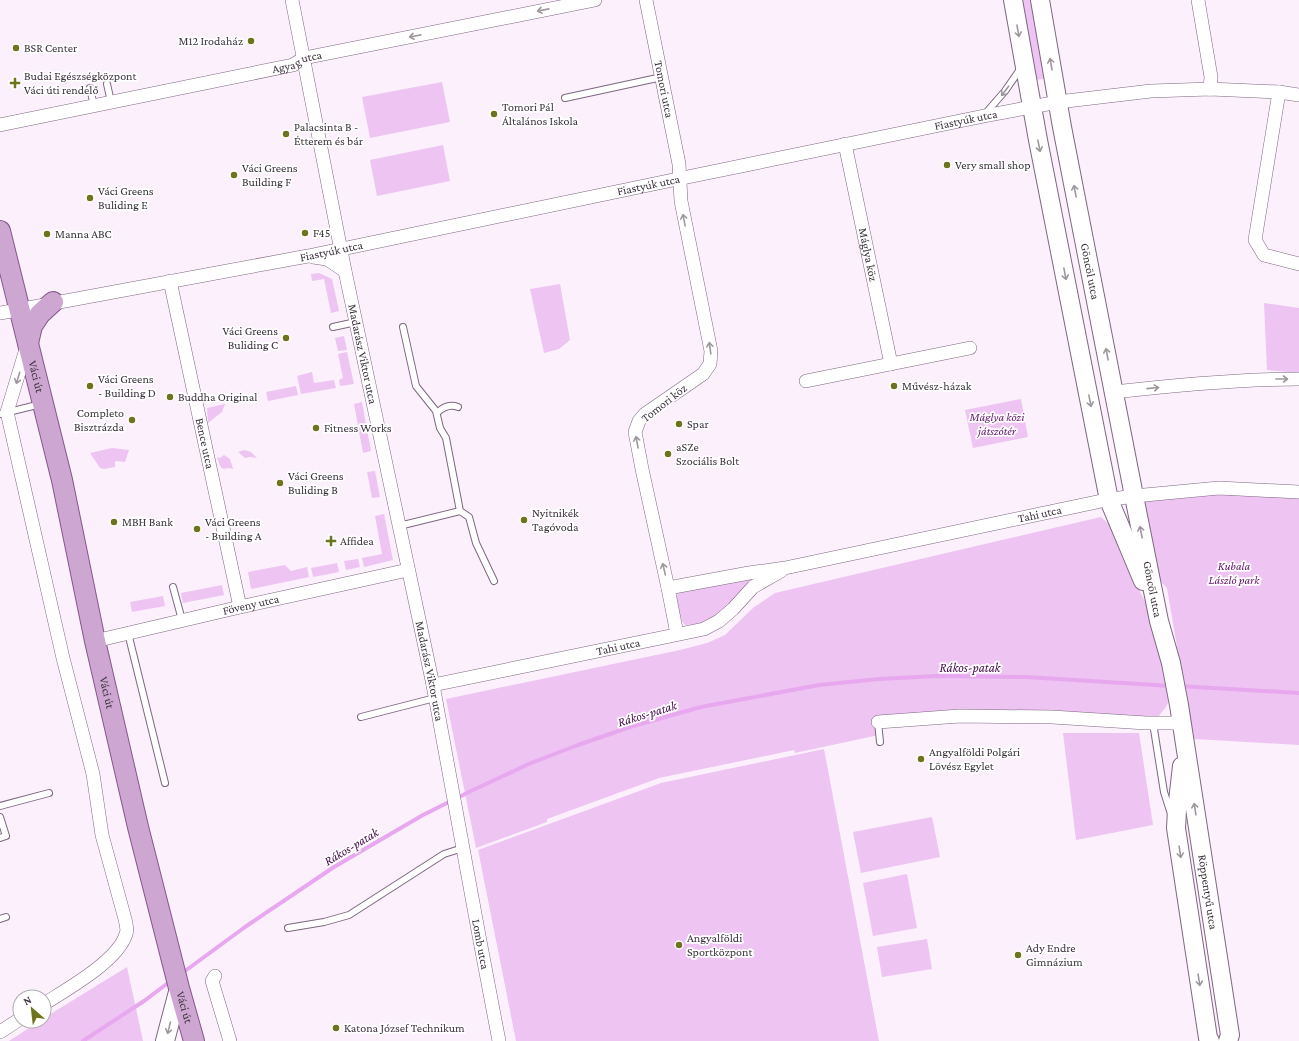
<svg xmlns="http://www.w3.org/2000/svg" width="1299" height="1041" viewBox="0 0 1299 1041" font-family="'Crimson Pro',serif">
<rect width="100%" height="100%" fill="#fbf0fc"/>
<path fill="#eec4f2" d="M 1018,0 L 1037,0 L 1050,78 L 1035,80 Z
M 442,82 L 450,122 L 370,138 L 362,97 Z
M 443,145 L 450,181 L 377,196 L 370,160 Z
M 319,273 L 332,279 L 339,311 L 331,313 L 324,279 L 312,281 L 311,274 Z
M 560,284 L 570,340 L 559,349 L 544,353 L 530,289 Z
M 1264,303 L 1299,308 L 1299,373 L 1267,370 Z
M 344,336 L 347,350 L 338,351 L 335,338 Z
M 347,352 L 354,384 L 340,386 L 339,380 L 343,378 L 338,354 Z
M 312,372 L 314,383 L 334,380 L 336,388 L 301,394 L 297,376 Z
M 296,386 L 298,395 L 268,401 L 266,392 Z
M 1021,399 L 1028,437 L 973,448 L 965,410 Z
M 362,402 L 371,451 L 363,453 L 354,404 Z
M 225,404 L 222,412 L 208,423 L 207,408 Z
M 112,448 L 129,450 L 125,462 L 116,461 L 115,462 L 115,467 L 104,469 L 100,468 L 90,453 Z
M 244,450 L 251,452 L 257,458 L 250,457 L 245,458 L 238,452 Z
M 224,455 L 230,459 L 233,469 L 229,468 L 223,469 L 220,466 L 217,457 L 220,458 Z
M 375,471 L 380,497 L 372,498 L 367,472 Z
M 1299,492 L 1299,745 L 1194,739 L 1191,729 L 1167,588 L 1149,570 L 1134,496 Z
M 384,514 L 393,560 L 364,567 L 362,558 L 382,554 L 375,516 Z
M 1101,517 L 1110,525 L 1122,557 L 1154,619 L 1170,699 L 1166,707 L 1153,723 L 1052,717 L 878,722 L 879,735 L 795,753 L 794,750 L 659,778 L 547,819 L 547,822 L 476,848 L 446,699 L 680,650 L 707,643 L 725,635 L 753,608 L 775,593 Z
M 358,559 L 360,567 L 346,570 L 344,561 Z
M 337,563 L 339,572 L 313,577 L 311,568 Z
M 285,565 L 291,571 L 307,567 L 309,577 L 251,589 L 248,572 Z
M 749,577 L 751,582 L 715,618 C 706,622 695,625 685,625 C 679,619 675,599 678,592 Z
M 222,585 L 224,595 L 183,603 L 181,593 Z
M 163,596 L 165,606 L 132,612 L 130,602 Z
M 1063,733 L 1139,733 L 1153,825 L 1076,840 Z
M 824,749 L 879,1041 L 516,1041 L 478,850 L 661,783 Z
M 932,817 L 940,857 L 861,873 L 853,832 Z
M 907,874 L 917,928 L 873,936 L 863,883 Z
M 927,939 L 932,969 L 882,977 L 877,947 Z
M 127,967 L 143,1041 L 9,1041 L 40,1021 L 44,1021 L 44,1018 Z"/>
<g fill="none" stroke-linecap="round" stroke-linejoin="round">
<path stroke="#e8a8ef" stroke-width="4" d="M 1179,686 L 1299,693
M 181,974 L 245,927 L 334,867 L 423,815 L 471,791 L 531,763 L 578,745 L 630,727 L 701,707 L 819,685 L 879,679 L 937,676 L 1026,677 L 1171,686
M 83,1041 L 144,1001 L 172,980"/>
<g stroke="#7e6781" stroke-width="8">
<path id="lane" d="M 107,84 L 111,102
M 90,88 L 94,106
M 565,98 L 662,77
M 985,114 L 1005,91 L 1021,68
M 333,327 L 356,322
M 437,413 C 443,407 450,404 458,407
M 0,414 L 41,404
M 460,511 L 469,517 L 476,543 L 494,581
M 399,526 L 460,511 L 446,438 L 440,428 L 436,411 L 416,386 L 403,327
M 173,587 L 182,620
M 128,633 L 165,783
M 361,717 L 435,698
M 878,722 L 880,742
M 1153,723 L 1164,792 L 1171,814
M 0,806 L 49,793
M 0,817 L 6,836 L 0,838
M 0,919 L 6,917
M 288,928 L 324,922 L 349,915 L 444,854 L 463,848"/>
</g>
<g stroke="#7e6781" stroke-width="14">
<g id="street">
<path id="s1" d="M 292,0 L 345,271 L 433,685 L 480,941 L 499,1041"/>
<path id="s2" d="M 646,0 L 679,164 L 681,201 L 711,351 L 710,364 L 703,374 L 645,414 L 639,421 L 635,432 L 642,469 L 668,588 L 677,634"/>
<path d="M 1198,0 L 1211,77 L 1210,89"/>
<path d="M 1279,92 L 1255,240 L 1264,255 L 1299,264"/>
<path id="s3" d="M 0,125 L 293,65 L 304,58 L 595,0"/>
<path id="s4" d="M 845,144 L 891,364"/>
<path d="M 313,257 L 327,259 L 345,271"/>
<path id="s5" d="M 170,281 L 240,607"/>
<path id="s6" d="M 0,313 L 308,256 L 668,181 L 984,116 L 1058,102 L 1151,91 L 1210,89 L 1279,92 L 1299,95"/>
<path d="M 27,346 L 7,412 L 63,658 L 93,774 L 102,835 L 125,919 C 126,924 128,930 126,934 C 118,961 67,989 44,1004"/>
<path d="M 806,381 L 970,348"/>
<path d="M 1114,392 C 1176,385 1237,379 1299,379"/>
<path id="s7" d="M 668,588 L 749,573 L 785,568 L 1106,500 L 1134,496 L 1219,488 L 1299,492"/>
<path id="s8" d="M 95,641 L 240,607 L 408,570"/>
<path id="s9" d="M 433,685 L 704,629 L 719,621 L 733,609 L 753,587 L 781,571"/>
<path d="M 878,722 L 960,716 L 1052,717 L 1146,723 L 1182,723"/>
<path d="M 215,976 L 212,981 L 230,1041"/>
<path d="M 0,1032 L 20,1019"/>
</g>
</g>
<g stroke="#7e6781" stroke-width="20">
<g id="secondary">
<path d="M 1013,0 L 1038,140 L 1109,500 L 1143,581"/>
<path id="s10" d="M 1040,0 L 1062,127 L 1134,496 L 1159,621 L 1171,663 L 1179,705 L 1230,1035 L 1228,1041"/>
<path d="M 1182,766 L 1177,810 L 1176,828 L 1208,1038 L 1210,1041"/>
<path d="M 165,1041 L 179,988"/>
</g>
</g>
<g stroke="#85568a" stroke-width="22">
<g id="primary">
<path id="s11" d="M 0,231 L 62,480 L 95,641 L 138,827 L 179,988 L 194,1041"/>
<path d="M 28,343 L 32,326 L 40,314 L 53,302"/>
</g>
</g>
<use href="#lane" stroke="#fff" stroke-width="6"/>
<use href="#street" stroke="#fff" stroke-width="13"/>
<use href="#secondary" stroke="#fff" stroke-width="18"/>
<use href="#primary" stroke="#cda6d2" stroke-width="20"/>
</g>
<defs><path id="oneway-shaft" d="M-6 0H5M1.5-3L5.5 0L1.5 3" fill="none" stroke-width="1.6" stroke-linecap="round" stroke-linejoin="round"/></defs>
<g stroke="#9e989e">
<use href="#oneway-shaft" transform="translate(543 10) rotate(169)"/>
<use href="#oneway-shaft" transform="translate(1018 31) rotate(80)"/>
<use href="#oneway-shaft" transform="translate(415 36) rotate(169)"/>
<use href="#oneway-shaft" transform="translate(1051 64) rotate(-100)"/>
<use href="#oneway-shaft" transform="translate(1005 91) rotate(127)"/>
<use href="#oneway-shaft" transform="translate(1039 146) rotate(79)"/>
<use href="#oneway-shaft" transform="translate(1075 191) rotate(-101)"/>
<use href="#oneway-shaft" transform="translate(684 220) rotate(-101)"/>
<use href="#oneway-shaft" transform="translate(1065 274) rotate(79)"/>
<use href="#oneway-shaft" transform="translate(710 348) rotate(-98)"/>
<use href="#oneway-shaft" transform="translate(1107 354) rotate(-101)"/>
<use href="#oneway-shaft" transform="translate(18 378) rotate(107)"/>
<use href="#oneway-shaft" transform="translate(1282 379)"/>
<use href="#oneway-shaft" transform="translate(1153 388) rotate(-6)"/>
<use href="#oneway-shaft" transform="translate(1090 401) rotate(79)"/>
<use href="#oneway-shaft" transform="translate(637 442) rotate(-100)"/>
<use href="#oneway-shaft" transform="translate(1141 532) rotate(-101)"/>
<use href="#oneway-shaft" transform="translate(664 569) rotate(-103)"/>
<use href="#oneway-shaft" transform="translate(1195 809) rotate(-99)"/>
<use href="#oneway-shaft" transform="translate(1180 852) rotate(81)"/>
<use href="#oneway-shaft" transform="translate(1199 980) rotate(81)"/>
<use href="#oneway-shaft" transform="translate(169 1028) rotate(104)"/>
</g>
<g fill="#6e741c" stroke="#fff" stroke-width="1.5">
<circle cx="251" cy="41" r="4"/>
<circle cx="16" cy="48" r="4"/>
<path d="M13 77h4v4h4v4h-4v4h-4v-4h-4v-4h4z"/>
<circle cx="494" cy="114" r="4"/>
<circle cx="286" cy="134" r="4"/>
<circle cx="947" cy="165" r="4"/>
<circle cx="234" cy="175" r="4"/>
<circle cx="90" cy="198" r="4"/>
<circle cx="305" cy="233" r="4"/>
<circle cx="47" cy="234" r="4"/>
<circle cx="286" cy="338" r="4"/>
<circle cx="90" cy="386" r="4"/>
<circle cx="894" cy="386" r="4"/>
<circle cx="170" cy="397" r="4"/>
<circle cx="132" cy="420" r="4"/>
<circle cx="679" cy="424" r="4"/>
<circle cx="316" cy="428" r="4"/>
<circle cx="668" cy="454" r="4"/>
<circle cx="280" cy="483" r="4"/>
<circle cx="524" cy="520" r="4"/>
<circle cx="114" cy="522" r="4"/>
<circle cx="197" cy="529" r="4"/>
<path d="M329 535h4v4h4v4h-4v4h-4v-4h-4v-4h4z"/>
<circle cx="921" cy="759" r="4"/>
<circle cx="679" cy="945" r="4"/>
<circle cx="1018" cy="955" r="4"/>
<circle cx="336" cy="1028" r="4"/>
</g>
<g text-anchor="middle" stroke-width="3.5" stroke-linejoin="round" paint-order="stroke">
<g font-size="12" fill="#3c323d" stroke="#fff" text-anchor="start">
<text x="243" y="45" text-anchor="end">M12 Irodaház</text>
<text x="24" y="52">BSR Center</text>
<text x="24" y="80">Budai Egészségközpont<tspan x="24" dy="14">Váci úti rendelő</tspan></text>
<text x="502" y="111">Tomori Pál<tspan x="502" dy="14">Általános Iskola</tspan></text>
<text x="294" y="131">Palacsinta B -<tspan x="294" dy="14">Étterem és bár</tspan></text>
<text x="955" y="169">Very small shop</text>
<text x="242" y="172">Váci Greens<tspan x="242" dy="14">Building F</tspan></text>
<text x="98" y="195">Váci Greens<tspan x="98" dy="14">Buliding E</tspan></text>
<text x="313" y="237">F45</text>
<text x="55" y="238">Manna ABC</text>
<text x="278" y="335" text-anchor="end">Váci Greens<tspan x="278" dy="14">Buliding C</tspan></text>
<text x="98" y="383">Váci Greens<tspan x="98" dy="14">- Building D</tspan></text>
<text x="902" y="390">Művész-házak</text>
<text x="178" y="401">Buddha Original</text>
<text x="124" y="417" text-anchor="end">Completo<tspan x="124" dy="14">Bisztrázda</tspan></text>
<text x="687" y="428">Spar</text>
<text x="324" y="432">Fitness Works</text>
<text x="676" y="451">aSZe<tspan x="676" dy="14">Szociális Bolt</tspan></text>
<text x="288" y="480">Váci Greens<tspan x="288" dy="14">Buliding B</tspan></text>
<text x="532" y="517">Nyitnikék<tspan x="532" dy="14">Tagóvoda</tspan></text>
<text x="122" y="526">MBH Bank</text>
<text x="205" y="526">Váci Greens<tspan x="205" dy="14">- Building A</tspan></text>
<text x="340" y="545">Affidea</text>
<text x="929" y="756">Angyalföldi Polgári<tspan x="929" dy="14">Lövész Egylet</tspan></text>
<text x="687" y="942">Angyalföldi<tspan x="687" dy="14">Sportközpont</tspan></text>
<text x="1026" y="952">Ady Endre<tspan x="1026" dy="14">Gimnázium</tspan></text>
<text x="344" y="1032">Katona József Technikum</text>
</g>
<g font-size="12" fill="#3c323d" stroke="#fff">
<text dy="4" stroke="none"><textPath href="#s3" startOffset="304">Agyag utca</textPath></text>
<text dy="4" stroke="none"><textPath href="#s2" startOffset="91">Tomori utca</textPath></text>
<text dy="4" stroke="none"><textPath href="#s6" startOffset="985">Fiastyúk utca</textPath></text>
<text dy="4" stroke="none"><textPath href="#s6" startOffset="661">Fiastyúk utca</textPath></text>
<text dy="4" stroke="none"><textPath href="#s6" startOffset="337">Fiastyúk utca</textPath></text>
<text dy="4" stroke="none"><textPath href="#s4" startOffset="113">Máglya köz</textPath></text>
<text dy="4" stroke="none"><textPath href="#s10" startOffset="276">Göncöl utca</textPath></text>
<text dy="4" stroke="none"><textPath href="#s1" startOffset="361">Madarász Viktor utca</textPath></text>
<text dy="4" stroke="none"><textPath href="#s11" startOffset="150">Váci út</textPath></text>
<text transform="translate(664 403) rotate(-38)" y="4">Tomori köz</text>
<text dy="4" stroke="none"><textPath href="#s5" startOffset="166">Bence utca</textPath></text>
<text dy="4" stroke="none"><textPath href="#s7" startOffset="379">Tahi utca</textPath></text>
<text dy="4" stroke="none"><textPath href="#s10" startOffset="600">Göncöl utca</textPath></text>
<text dy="4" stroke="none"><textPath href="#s8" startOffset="160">Föveny utca</textPath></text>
<text dy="4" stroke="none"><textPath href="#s9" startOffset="189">Tahi utca</textPath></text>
<text dy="4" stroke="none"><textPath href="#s1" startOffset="685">Madarász Viktor utca</textPath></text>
<text dy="4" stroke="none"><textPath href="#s11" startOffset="474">Váci út</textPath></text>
<text dy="4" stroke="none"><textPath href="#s10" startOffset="908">Röppentyű utca</textPath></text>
<text dy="4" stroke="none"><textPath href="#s1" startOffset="963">Lomb utca</textPath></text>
<text dy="4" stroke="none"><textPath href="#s11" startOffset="798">Váci út</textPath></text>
</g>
<g font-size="12" font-style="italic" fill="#62166b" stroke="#fff">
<text x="997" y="421">Máglya közi<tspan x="997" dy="14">játszótér</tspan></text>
<text x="1234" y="570">Kubala<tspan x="1234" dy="14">László park</tspan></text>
</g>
<g font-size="13" font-style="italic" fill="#460c4c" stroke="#fff">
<text x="970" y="672">Rákos-patak</text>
<text transform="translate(647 713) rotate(-17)" y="5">Rákos-patak</text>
<text transform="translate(351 846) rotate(-31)" y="5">Rákos-patak</text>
</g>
</g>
<g transform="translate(32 1009) rotate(332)"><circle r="19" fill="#ffffff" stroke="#b1adb1"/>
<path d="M0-3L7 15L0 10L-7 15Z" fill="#6e741c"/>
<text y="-6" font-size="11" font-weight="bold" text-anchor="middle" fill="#3c323d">N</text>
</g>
</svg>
